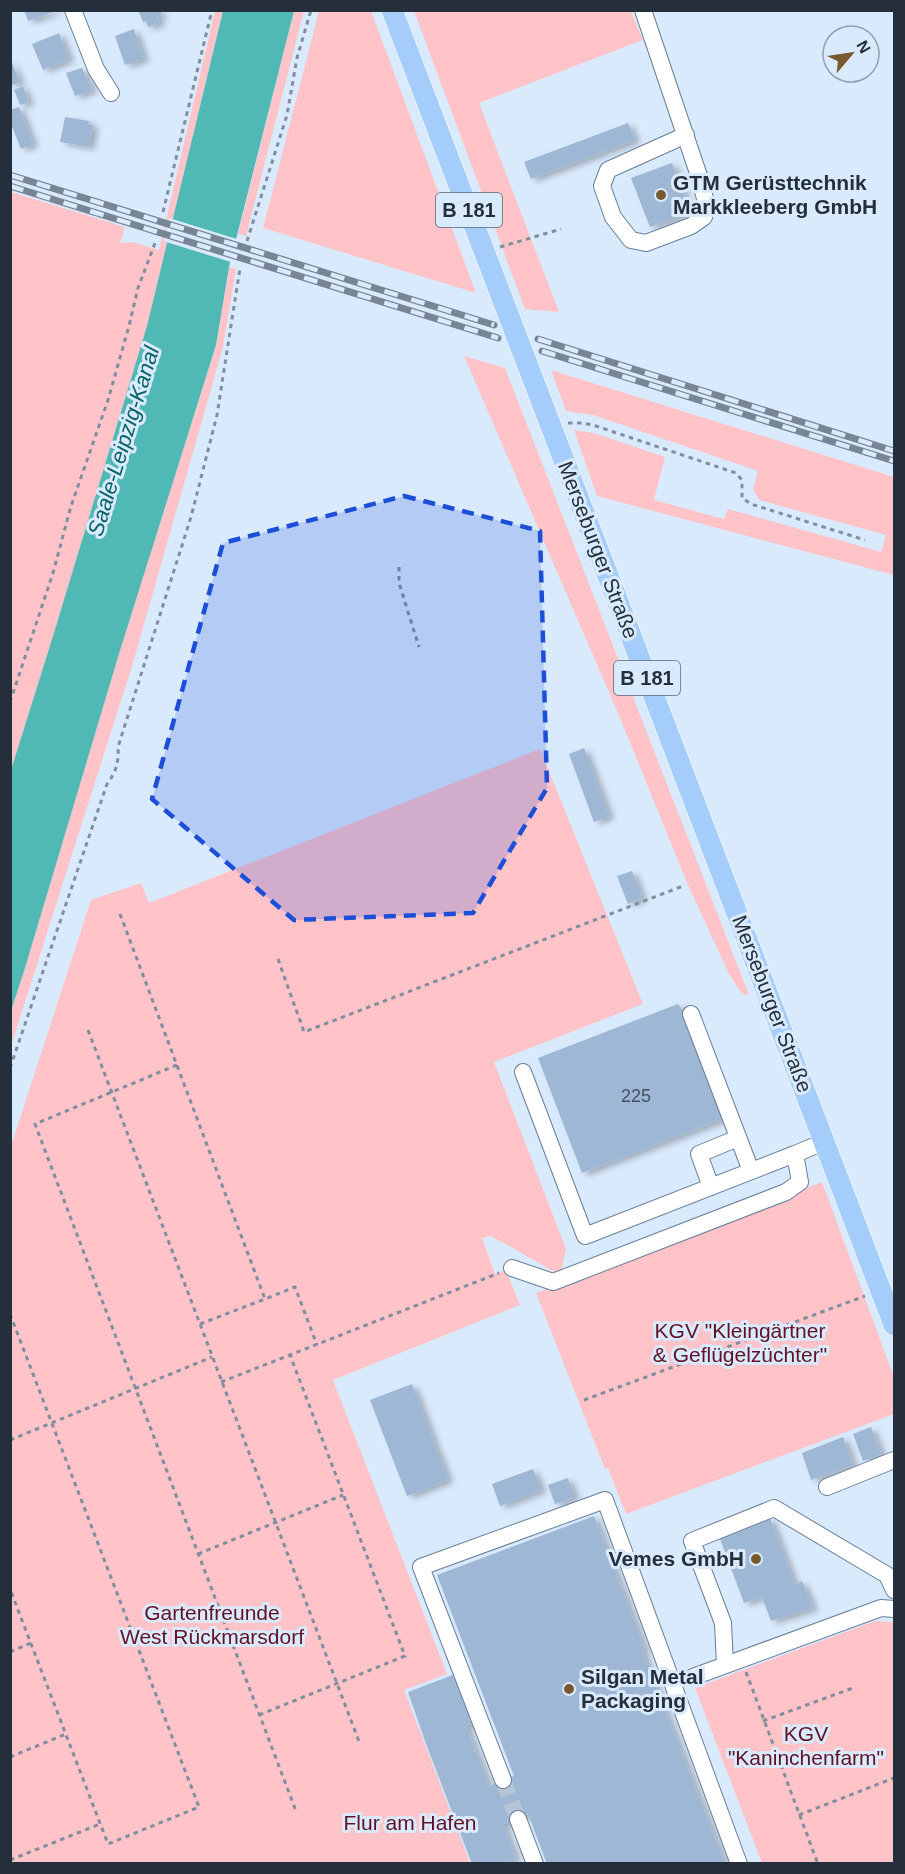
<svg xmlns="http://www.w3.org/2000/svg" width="905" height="1874" viewBox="0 0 905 1874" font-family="Arial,sans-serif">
<defs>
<filter id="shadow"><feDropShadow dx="5.5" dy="3" stdDeviation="3" flood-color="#0004"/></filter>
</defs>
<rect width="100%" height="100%" fill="#daeafd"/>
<path fill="#ffc3c8" d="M 215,11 L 223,11 L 147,326 L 53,636 L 11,770 L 11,192 L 125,227 L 120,243 L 132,242 L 159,250 Z
M 294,11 L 304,11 L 246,236 L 238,234 Z
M 319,11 L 371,11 L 476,293 L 263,228 Z
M 414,11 L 631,11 L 643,40 L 479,103 L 559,312 L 525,309 Z
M 229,267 L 236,269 L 223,347 L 133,663 L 11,1046 L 11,1011 L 25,968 L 118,657 L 216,345 Z
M 464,356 L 505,368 L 749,995 L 745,995 L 740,991 L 729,974 L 688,885 L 620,718 Z
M 551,370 L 894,477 L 894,575 L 597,496 L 574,430 L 594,433 L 665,457 L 654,500 L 724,519 L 728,509 L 881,552 L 886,535 L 759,500 L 753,489 L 758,471 L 593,415 L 566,411 Z
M 540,749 L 643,1004 L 494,1062 L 566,1249 L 560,1275 L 491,1236 L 482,1238 L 495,1274 L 506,1270 L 520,1305 L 333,1380 L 447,1674 L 404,1690 L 470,1863 L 11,1864 L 11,1146 L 91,900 L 141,883 L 149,903 Z
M 822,1182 L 894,1377 L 894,1414 L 626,1514 L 608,1468 L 605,1469 L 536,1293 Z
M 875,1621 L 894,1622 L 894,1863 L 762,1863 L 695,1688 Z"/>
<path fill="#50b9b6" d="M 223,11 L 294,11 L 229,267 L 216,345 L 118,657 L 25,968 L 11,1011 L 11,770 L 53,636 L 147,326 Z"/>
<path fill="#daeafd" d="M 169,218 L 240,240 L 234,263 L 163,241 Z"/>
<path fill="#9eb7d5" filter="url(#shadow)" d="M 24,10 L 56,10 L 56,11 L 28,21 Z
M 138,10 L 160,10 L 162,15 L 157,16 L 160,23 L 148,27 L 146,21 L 143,22 Z
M 134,29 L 144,59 L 125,65 L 115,36 Z
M 59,33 L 69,59 L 43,70 L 32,44 Z
M 10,58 L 20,82 L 10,86 Z
M 82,68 L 92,90 L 75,96 L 66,73 Z
M 23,86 L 29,102 L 20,105 L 14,90 Z
M 19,107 L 33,144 L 21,149 L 10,121 L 10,110 Z
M 65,117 L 89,121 L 88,124 L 93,125 L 89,147 L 60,142 Z
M 628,123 L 635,140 L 531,179 L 524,162 Z
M 672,163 L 691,212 L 650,227 L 631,178 Z
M 584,748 L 609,816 L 594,822 L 569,754 Z
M 632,871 L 642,898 L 628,904 L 617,876 Z
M 678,1004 L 687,1016 L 698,1045 L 699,1061 L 709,1073 L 721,1104 L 722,1119 L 582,1173 L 538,1058 Z
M 412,1384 L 448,1480 L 407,1496 L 370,1400 Z
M 871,1427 L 881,1454 L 863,1461 L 853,1434 Z
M 843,1437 L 853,1465 L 811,1480 L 802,1453 Z
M 533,1469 L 541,1490 L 500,1506 L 492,1484 Z
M 568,1478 L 574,1497 L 555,1504 L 548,1485 Z
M 594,1516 L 645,1650 L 642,1651 L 725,1864 L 547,1864 L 528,1814 L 503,1824 L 516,1859 L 503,1864 L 472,1864 L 425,1741 L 408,1692 L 453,1675 L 471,1723 L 466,1726 L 489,1786 L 514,1776 L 437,1575 Z
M 770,1518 L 795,1585 L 802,1581 L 813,1608 L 771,1621 L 762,1597 L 744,1603 L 719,1536 Z"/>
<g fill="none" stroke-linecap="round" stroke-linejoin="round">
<path stroke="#b6c5d6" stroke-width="16" stroke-dasharray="16 8" stroke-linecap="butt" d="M 503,1780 L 518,1819"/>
<g stroke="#677e9a" stroke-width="18">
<path id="minor" d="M 73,10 L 96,69 L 111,93
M 643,10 L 699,176 L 707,206 L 704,217 L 691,226 L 646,243 L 631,240 L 613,217 L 602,186 L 608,170 L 686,135
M 691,1014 L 751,1171
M 523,1072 L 585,1236 L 795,1154
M 711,1187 L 699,1154 L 738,1138
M 512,1268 L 553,1282 L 786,1192 L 800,1182 L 795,1154 L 824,1142
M 827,1487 L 894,1460
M 725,1665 L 723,1623 L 692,1541 L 774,1508 L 887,1575 L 894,1590
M 693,1677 L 881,1608 L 894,1609
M 503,1780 L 421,1567 L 605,1500 L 739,1864
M 518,1819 L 535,1864"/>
</g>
<g stroke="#fff" stroke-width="22">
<path id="major" d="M 392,10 L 510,319
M 523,353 L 894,1325"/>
</g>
<path stroke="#818e9e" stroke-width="3" stroke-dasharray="4.5 4.5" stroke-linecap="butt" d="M 163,212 L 212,10
M 247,241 L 287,115 L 297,58 L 311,10
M 500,247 L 561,229
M 568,423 L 582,423 L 593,425 L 736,473 L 742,480 L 742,498 L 751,504 L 865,540
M 399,567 L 399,583 L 419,647
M 10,702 L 53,573 L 71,506 L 108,400 L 129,326 L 138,288 L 155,243
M 120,914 L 265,1299 L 295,1287 L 317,1345
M 278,959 L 304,1032 L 683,886
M 88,1030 L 360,1744
M 177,1065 L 35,1124 L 296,1811
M 10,1068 L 107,784 C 116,772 119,762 118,747 L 191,517 L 217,415 L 240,268
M 10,1314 L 199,1807 L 108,1844 L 10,1589
M 200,1324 L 265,1299
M 221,1382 L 499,1273
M 584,1400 L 865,1296
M 10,1440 L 212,1357
M 198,1554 L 343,1495
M 10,1652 L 31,1643
M 746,1672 L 818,1864
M 259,1715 L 405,1656 L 290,1355
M 763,1721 L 853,1688
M 10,1757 L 66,1734
M 799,1815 L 894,1778
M 10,1860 L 100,1824"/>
<use href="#minor" stroke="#fff" stroke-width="16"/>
<use href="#major" stroke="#a5cdfb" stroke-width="21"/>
<g stroke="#788594" stroke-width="7">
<path id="rail" d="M 10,175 L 494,325
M 10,186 L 498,338
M 538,339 L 894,451
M 542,351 L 894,461"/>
</g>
<use href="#rail" stroke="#daeafd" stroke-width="4.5" stroke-dasharray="14" stroke-linecap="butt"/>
<g stroke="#fff" stroke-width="22" stroke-linecap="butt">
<path id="major-bridge" d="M 510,319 L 523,353"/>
</g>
<use href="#major-bridge" stroke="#a5cdfb" stroke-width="21"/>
</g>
<path fill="#1d4ed8" fill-opacity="0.2" stroke="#1d4ed8" stroke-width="4.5" stroke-dasharray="12 8" stroke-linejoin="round" d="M 404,496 L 540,531 L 547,788 L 473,913 L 294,920 L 152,799 L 223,543 Z"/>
<g fill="#795a2f" stroke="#daeafd" stroke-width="2">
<circle cx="661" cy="195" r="6"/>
<circle cx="756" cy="1559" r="6"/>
<circle cx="569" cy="1689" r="6"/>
</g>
<g text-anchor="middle" stroke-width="6" stroke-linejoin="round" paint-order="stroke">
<g font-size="18" fill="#435162">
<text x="636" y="1102">225</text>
</g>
<g fill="#daeafd" stroke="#5b6775" stroke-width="1.5">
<rect x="436" y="193" width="66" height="34" rx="4.5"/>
<rect x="614" y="661" width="66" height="34" rx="4.5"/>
</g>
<g font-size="20" font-weight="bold" fill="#252f3b">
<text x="469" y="217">B 181</text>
<text x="647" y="685">B 181</text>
</g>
<g font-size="21" font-weight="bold" fill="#252f3b" stroke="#daeafd" text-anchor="start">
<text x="673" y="190">GTM Gerüsttechnik<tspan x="673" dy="24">Markkleeberg GmbH</tspan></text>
<text x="744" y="1566" text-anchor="end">Vemes GmbH</text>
<text x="581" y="1684">Silgan Metal<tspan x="581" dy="24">Packaging</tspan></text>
</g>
<g font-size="21" fill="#252f3b" stroke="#daeafd">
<text transform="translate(598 550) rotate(69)" y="7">Merseburger Straße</text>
<text transform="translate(772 1004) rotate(69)" y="7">Merseburger Straße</text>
</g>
<g font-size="21" fill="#621024" stroke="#daeafd">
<text x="740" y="1338">KGV "Kleingärtner<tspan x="740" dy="24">&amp; Geflügelzüchter"</tspan></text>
<text x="212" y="1620">Gartenfreunde<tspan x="212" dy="24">West Rückmarsdorf</tspan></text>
<text x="806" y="1741">KGV<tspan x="806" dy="24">"Kaninchenfarm"</tspan></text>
<text x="410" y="1830">Flur am Hafen</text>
</g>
<g font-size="22" font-style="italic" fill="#056361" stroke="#daeafd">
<text transform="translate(123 441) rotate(-73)" y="8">Saale-Leipzig-Kanal</text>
</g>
</g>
<rect width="905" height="1874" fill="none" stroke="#252f3b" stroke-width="24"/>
<g transform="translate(851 54) rotate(61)"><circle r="28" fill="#daeafd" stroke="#929faf" stroke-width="1.5"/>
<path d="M0-4.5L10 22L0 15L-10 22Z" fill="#795a2f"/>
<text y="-9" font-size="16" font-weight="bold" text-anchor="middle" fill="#252f3b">N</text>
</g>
</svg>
